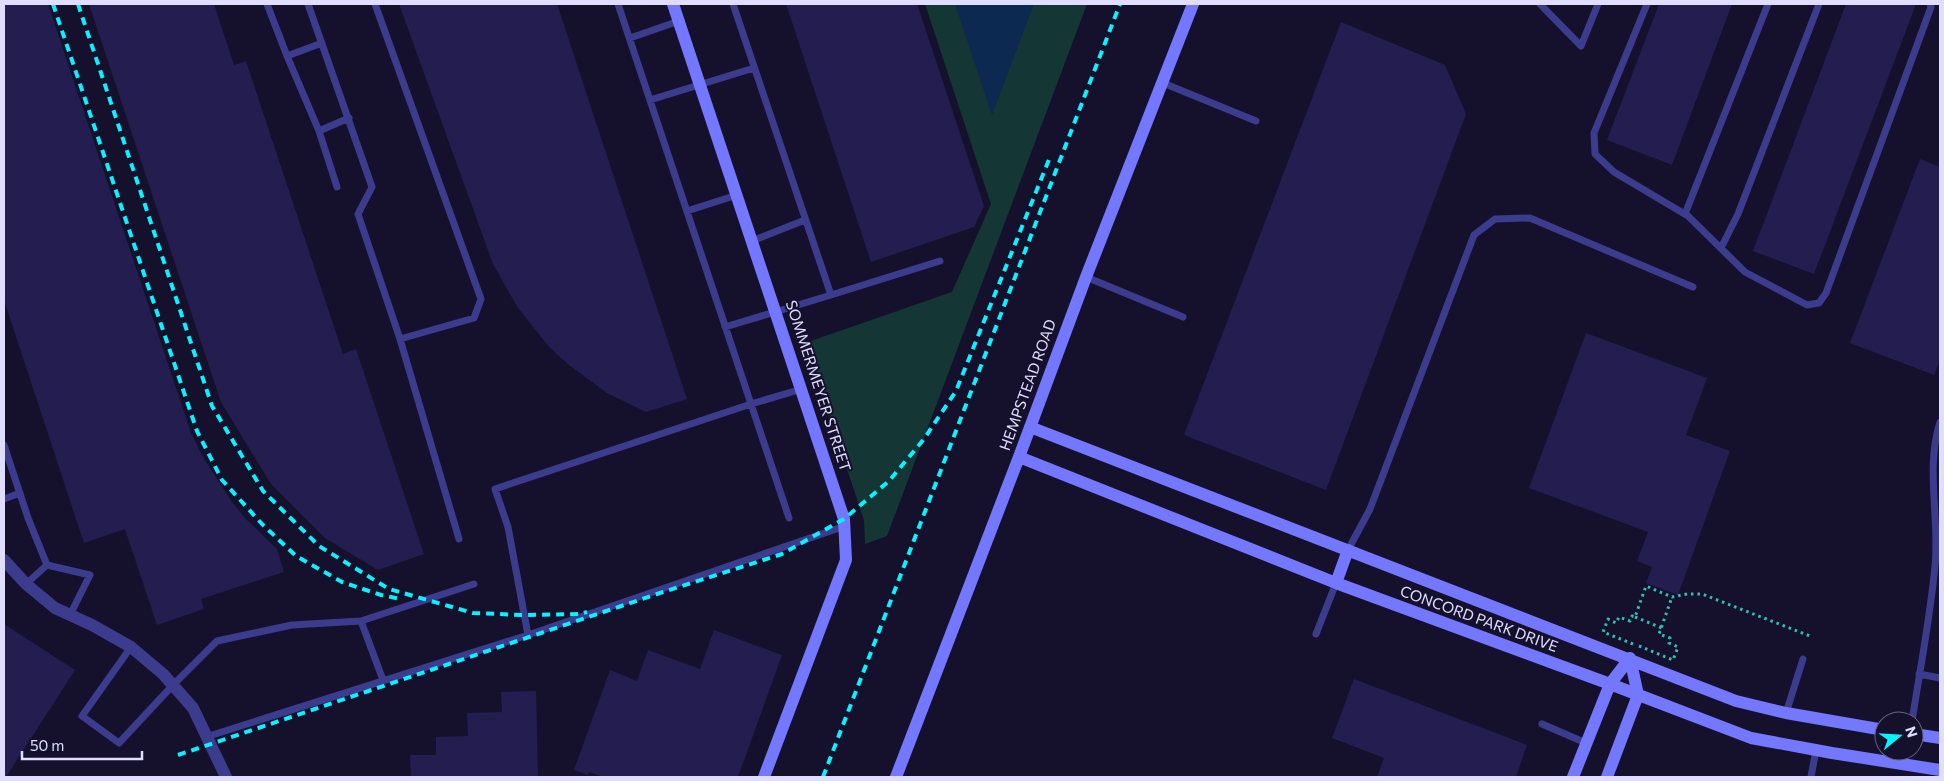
<svg xmlns="http://www.w3.org/2000/svg" width="1944" height="781" viewBox="0 0 1944 781" font-family="Commissioner,sans-serif">
<rect width="100%" height="100%" fill="#15112d"/>
<path fill="#143735" d="M 925,4 L 1087,4 L 887,536 L 865,544 L 864,520 L 805,343 L 952,292 L 991,204 Z"/>
<path fill="#0c2951" d="M 955,4 L 1034,4 L 992,115 Z"/>
<path fill="#241d4f" d="M 4,4 L 48,4 L 191,433 L 203,457 L 232,502 L 246,519 L 277,549 L 284,572 L 201,599 L 204,609 L 157,625 L 125,529 L 84,543 L 4,300 Z
M 89,4 L 214,4 L 234,65 L 246,61 L 343,354 L 356,349 L 424,554 L 378,570 L 325,538 L 271,484 L 221,402 Z
M 399,4 L 557,4 L 687,399 L 646,412 L 607,393 L 569,365 L 550,348 L 518,308 L 493,264 Z
M 786,4 L 917,4 L 984,206 L 974,227 L 871,262 Z
M 1659,4 L 1732,4 L 1672,165 L 1607,140 Z
M 1846,4 L 1916,4 L 1814,274 L 1753,251 Z
M 1341,22 L 1445,65 L 1466,114 L 1326,490 L 1184,435 Z
M 1920,159 L 1940,167 L 1940,360 L 1934,375 L 1850,343 Z
M 1586,333 L 1707,378 L 1686,435 L 1730,451 L 1678,595 L 1646,583 L 1652,567 L 1637,561 L 1648,532 L 1529,488 Z
M 4,624 L 75,670 L 6,777 L 4,777 Z
M 714,630 L 782,655 L 738,777 L 603,777 L 589,772 L 588,775 L 574,770 L 610,670 L 637,681 L 648,650 L 700,669 Z
M 1354,679 L 1527,745 L 1516,777 L 1377,777 L 1384,758 L 1332,738 Z
M 536,691 L 538,777 L 411,777 L 410,755 L 436,755 L 436,737 L 468,736 L 467,713 L 502,712 L 501,692 Z"/>
<g fill="none" stroke-linecap="round" stroke-linejoin="round">
<path stroke="#2ec2b3" stroke-width="3" stroke-dasharray="2.5 4" stroke-linecap="butt" d="M 1635,617 L 1662,628
M 1633,644 L 1603,632 L 1608,619 L 1616,623 L 1619,617 L 1630,621 L 1632,616 L 1635,617 L 1646,586 L 1672,597 L 1687,594 L 1702,594 L 1810,636
M 1639,646 L 1673,660 L 1678,647 L 1669,643 L 1670,638 L 1659,634 L 1672,597"/>
<path stroke="#3b3c8d" stroke-width="7" d="M 267,4 L 287,56 L 319,131
M 308,4 L 372,187 L 358,214 L 400,339
M 375,4 L 481,299 L 474,318 L 400,339 L 459,539
M 618,4 L 751,404 L 802,389
M 733,4 L 831,295 L 940,261
M 1540,4 L 1581,46 L 1598,4
M 1647,4 L 1594,133 L 1595,154 L 1614,172 L 1688,216 L 1745,272 L 1807,305 L 1819,303 L 1826,293 L 1931,7 L 1930,4
M 630,38 L 679,21
M 287,56 L 322,43
M 1163,83 L 1256,121
M 650,100 L 754,68
M 337,187 L 319,131 L 349,118
M 687,211 L 737,195
M 1685,214 L 1768,4
M 752,241 L 805,220
M 1721,248 L 1738,214 L 1819,4
M 1086,277 L 1183,317
M 725,327 L 831,295
M 4,445 L 28,518 L 47,565 L 26,584
M 4,499 L 20,493
M 1348,550 L 1370,509 L 1474,235 L 1495,219 L 1530,218 L 1693,287
M 47,565 L 90,575 L 70,615
M 1316,634 L 1336,583
M 528,635 L 508,527 L 495,489 L 751,404 L 789,518
M 131,647 L 82,716 L 119,743 L 173,685 L 217,641 L 292,625 L 361,621
M 1919,674 L 1940,678
M 383,680 L 361,621 L 474,584
M 1786,713 L 1803,659
M 1912,721 C 1920,670 1930,618 1935,566 C 1940,518 1925,469 1940,422
M 1542,724 L 1586,743
M 206,737 L 528,635 L 845,526
M 1811,777 L 1816,750"/>
<path stroke="#3b3c8d" stroke-width="12" d="M 4,560 L 26,584 L 55,608 L 92,625 L 131,647 L 163,674 L 193,708 L 226,777"/>
<path stroke="#7477ff" stroke-width="12" d="M 673,4 L 844,519 L 846,560 L 764,777
M 1030,427 L 1736,701 L 1786,713 L 1884,730
M 1019,457 L 1336,583 L 1610,684 L 1751,738 L 1832,753 L 1940,770
M 1336,583 L 1348,550
M 1914,734 L 1940,738
M 896,777 L 1019,457 L 1086,277 L 1193,4
M 1573,777 L 1610,684 L 1630,658
M 1607,777 L 1638,695 L 1630,658"/>
<path stroke="#09f2ff" stroke-width="4" stroke-dasharray="8 6" stroke-linecap="butt" d="M 53,4 L 197,431 L 222,480 L 262,524 L 296,556 L 342,582 L 381,595 L 401,599
M 78,4 L 212,406 L 263,491 L 319,546 L 389,589 L 473,613 L 522,615 L 580,614 L 587,612
M 178,755 L 657,594 L 782,554 L 844,519 L 889,481 L 924,439 L 956,391 L 1050,157
M 823,777 L 1120,4"/>
</g>
<g text-anchor="middle" stroke-width="4" stroke-linejoin="round" paint-order="stroke">
<g font-size="15" fill="#e0ddff" stroke="#15112d">
<text transform="translate(1028 385) rotate(-70)" y="5">HEMPSTEAD ROAD</text>
<text transform="translate(818 386) rotate(72)" y="5">SOMMERMEYER STREET</text>
<text transform="translate(1479 619) rotate(20)" y="5">CONCORD PARK DRIVE</text>
</g>
</g>
<rect width="1944" height="781" fill="none" stroke="#e0ddff" stroke-width="10"/>
<g transform="translate(1899 736) rotate(72)"><circle r="24" fill="#15112d" stroke="#666381"/>
<path d="M0-4L9 19L0 12L-9 19Z" fill="#09f2ff"/>
<text y="-8" font-size="14" font-weight="bold" text-anchor="middle" fill="#e0ddff">N</text>
</g>
<path d="M22 751v8h120v-8" fill="none" stroke="#e0ddff" stroke-width="2.5"/>
<text x="30" y="751" font-size="15" fill="#e0ddff" stroke="#15112d" stroke-width="4" paint-order="stroke">50 m</text>
</svg>
